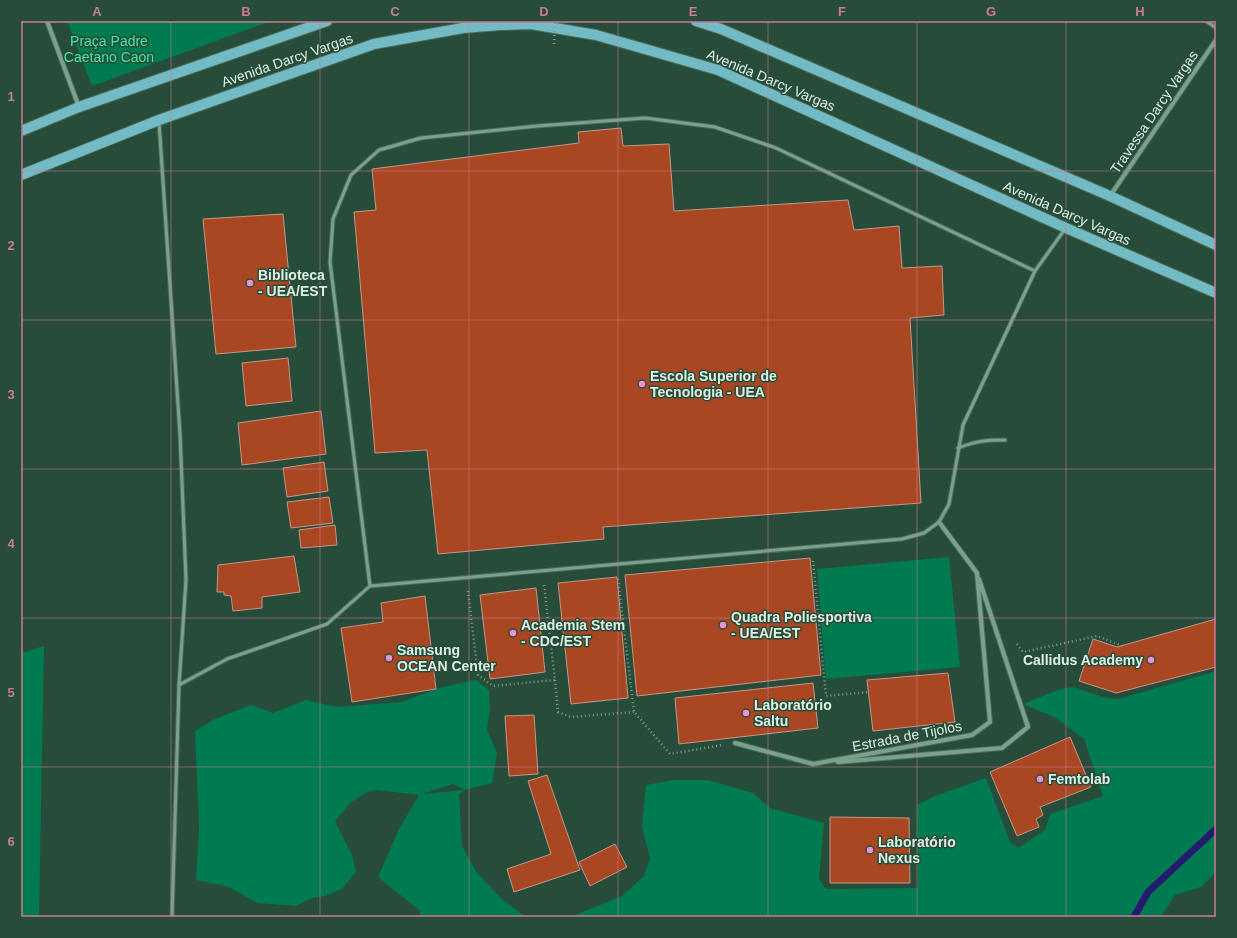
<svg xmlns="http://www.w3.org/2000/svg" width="1237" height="938" viewBox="0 0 1237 938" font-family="Arial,sans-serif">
<rect width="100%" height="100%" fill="#284c3a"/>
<path fill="#007a50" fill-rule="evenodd" d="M 67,21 L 271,21 L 92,86 Z
M 949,557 L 960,667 L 826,679 L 817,569 Z
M 44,646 L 39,917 L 21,917 L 21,653 Z
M 1216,671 L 1216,872 L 1201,887 L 1175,895 L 1161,917 L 570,917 L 622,896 L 644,876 L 650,858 L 642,827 L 646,785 L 673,780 L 708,780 L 753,793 L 770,808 L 824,823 L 819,879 L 826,889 L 918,888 L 917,805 L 935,796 L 986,778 L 1010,842 L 1018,848 L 1045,830 L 1050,814 L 1103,796 L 1084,739 L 1056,718 L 1023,704 L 1060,689 L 1074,687 L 1102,697 L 1118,699 Z
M 476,680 L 489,690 L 490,708 L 487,730 L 497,753 L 492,783 L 465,790 L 459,794 L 462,846 L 477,873 L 503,900 L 526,917 L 420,917 L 420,911 L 378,877 L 399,829 L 419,795 L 377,790 L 367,792 L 350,803 L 335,821 L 352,855 L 356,872 L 342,889 L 325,896 L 312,898 L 296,906 L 257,903 L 229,887 L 196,880 L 199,827 L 195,731 L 215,719 L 251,705 L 273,713 L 306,700 L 337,707 L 402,702 L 436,689 L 451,685 ZM 453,784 L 465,790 L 422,794 Z"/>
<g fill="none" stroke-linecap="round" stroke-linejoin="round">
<path stroke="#261a6e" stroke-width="7" d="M 1134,917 L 1148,892 L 1216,829"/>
</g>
<path fill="#a84722" stroke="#c0988a" d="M 621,128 L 623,146 L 669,144 L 674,211 L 848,200 L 854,230 L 899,226 L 902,268 L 942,266 L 944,315 L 910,318 L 921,503 L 603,527 L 604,539 L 438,554 L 427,450 L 375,453 L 354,212 L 376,210 L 372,169 L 579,143 L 578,132 Z
M 283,214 L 296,347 L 216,354 L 203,219 Z
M 288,358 L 292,401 L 246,406 L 242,363 Z
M 321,411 L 326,454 L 242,465 L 238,423 Z
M 324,462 L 328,491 L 287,497 L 283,468 Z
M 329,497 L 333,523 L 291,528 L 287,502 Z
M 335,525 L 337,545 L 301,548 L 299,530 Z
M 294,556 L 300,592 L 262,597 L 262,608 L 233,611 L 231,596 L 224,595 L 224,592 L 217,592 L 218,565 Z
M 810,558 L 821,675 L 637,696 L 625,575 Z
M 617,577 L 628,698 L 571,704 L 558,583 Z
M 536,588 L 545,672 L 490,679 L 480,595 Z
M 425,596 L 436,689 L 352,702 L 341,628 L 383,622 L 381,603 Z
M 1216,619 L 1216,667 L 1116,693 L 1079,681 L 1093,639 L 1117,647 Z
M 948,673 L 955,722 L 873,731 L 867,680 Z
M 813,683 L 818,728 L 679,744 L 675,698 Z
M 534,715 L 538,774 L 509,776 L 505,716 Z
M 1070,737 L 1091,787 L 1040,807 L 1043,815 L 1036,819 L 1039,827 L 1017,836 L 990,772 Z
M 547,775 L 580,870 L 514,892 L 507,869 L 551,854 L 528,781 Z
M 830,817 L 909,818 L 910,883 L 830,883 Z
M 615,844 L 627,867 L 590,886 L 579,862 Z"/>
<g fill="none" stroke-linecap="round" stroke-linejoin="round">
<g stroke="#4a6b5b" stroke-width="5">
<path id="lane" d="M 1206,21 L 1216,28
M 159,122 L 180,434 L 186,580 L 179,685 L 172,917
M 958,448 C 976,441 986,440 1005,440
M 370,586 L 330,262 L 333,219 L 351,175 L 379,150 L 421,138 L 537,126 L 645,118 L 715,127 L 776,148 L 1035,271
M 179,685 L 227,659 L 327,624 L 370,586 L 902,539 L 924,533 L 939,522 L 949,504 L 963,425 L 1035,271 L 1065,229"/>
</g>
<g stroke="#4a6b5b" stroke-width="6">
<path id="street" d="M 47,21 L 79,107
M 1110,196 L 1216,40
M 735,743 L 813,764 L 972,735 L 990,722 L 977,573 L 939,522
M 838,762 L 1002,748 L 1028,727 L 979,579"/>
</g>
<g stroke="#4a6b5b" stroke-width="12">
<path id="primary" d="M 696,21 L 721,29 L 1110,196 L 1216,245
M 21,131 L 79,107 L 327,21
M 21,175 L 159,120 L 374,44 L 463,28 L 500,25 L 531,24 L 596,35 L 718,70 L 1066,228 L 1216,293"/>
</g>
<path stroke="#829e8f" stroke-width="2.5" stroke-dasharray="1 3" stroke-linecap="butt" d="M 813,561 L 826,696 L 869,692
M 618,579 L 634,712 L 670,754 L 722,745
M 468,591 L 478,675 L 493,686 L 555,680 L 544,585
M 1017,644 L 1023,652 L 1097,636 L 1122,646
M 555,680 L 558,712 L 571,717 L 634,712"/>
<use href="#lane" stroke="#7aa18c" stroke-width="3"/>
<use href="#street" stroke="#7aa18c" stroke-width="4"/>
<use href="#primary" stroke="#73bbc4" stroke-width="10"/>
<path stroke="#829e8f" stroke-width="2.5" stroke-dasharray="1 3" stroke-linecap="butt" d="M 554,44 L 555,21"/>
</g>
<path fill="none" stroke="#cd7998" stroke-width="1" stroke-opacity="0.55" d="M 171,21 L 171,917M 320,21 L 320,917M 469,21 L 469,917M 618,21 L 618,917M 768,21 L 768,917M 917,21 L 917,917M 1066,21 L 1066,917M 21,171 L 1216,171M 21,320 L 1216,320M 21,469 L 1216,469M 21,618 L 1216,618M 21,767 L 1216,767"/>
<g fill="#f491d3" stroke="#284c3a" stroke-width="1.5">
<circle cx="250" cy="283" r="4"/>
<circle cx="642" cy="384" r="4"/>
<circle cx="723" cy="625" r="4"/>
<circle cx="513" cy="633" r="4"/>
<circle cx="389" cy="658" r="4"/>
<circle cx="1151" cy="660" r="4"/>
<circle cx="746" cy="713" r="4"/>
<circle cx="1040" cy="779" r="4"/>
<circle cx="870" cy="850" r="4"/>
</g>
<g text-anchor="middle" stroke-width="3" stroke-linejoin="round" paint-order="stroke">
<g font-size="14" fill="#45e9a3" stroke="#284c3a">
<text x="109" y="46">Praça Padre<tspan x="109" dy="16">Caetano Caon</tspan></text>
</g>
<g font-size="14" fill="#dbefe3" stroke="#284c3a">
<text transform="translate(287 60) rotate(-19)" y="5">Avenida Darcy Vargas</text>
<text transform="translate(771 80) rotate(23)" y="5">Avenida Darcy Vargas</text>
<text transform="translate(1154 112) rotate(-56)" y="5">Travessa Darcy Vargas</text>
<text transform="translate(1067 213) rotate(24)" y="5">Avenida Darcy Vargas</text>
<text transform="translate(907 736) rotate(-11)" y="5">Estrada de Tijolos</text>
</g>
<g font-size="14" font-weight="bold" fill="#dbefe3" stroke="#284c3a" text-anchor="start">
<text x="258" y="280">Biblioteca<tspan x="258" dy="16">- UEA/EST</tspan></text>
<text x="650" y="381">Escola Superior de<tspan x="650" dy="16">Tecnologia - UEA</tspan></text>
<text x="731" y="622">Quadra Poliesportiva<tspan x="731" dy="16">- UEA/EST</tspan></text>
<text x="521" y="630">Academia Stem<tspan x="521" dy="16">- CDC/EST</tspan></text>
<text x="397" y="655">Samsung<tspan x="397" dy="16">OCEAN Center</tspan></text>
<text x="1143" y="665" text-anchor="end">Callidus Academy</text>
<text x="754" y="710">Laboratório<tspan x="754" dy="16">Saltu</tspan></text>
<text x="1048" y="784">Femtolab</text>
<text x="878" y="847">Laboratório<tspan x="878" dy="16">Nexus</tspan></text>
</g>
</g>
<rect width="1237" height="938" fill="none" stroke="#284c3a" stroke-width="44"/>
<rect x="22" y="22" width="1193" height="894" fill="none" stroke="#cd7998" stroke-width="1.5"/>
<g font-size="13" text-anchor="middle" font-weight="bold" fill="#cd7998">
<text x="97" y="16">A</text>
<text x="246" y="16">B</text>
<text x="395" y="16">C</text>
<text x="544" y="16">D</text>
<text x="693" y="16">E</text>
<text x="842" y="16">F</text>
<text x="991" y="16">G</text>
<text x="1140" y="16">H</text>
<text x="11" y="101">1</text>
<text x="11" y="250">2</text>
<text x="11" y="399">3</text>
<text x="11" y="548">4</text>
<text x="11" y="697">5</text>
<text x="11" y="846">6</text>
</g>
</svg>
